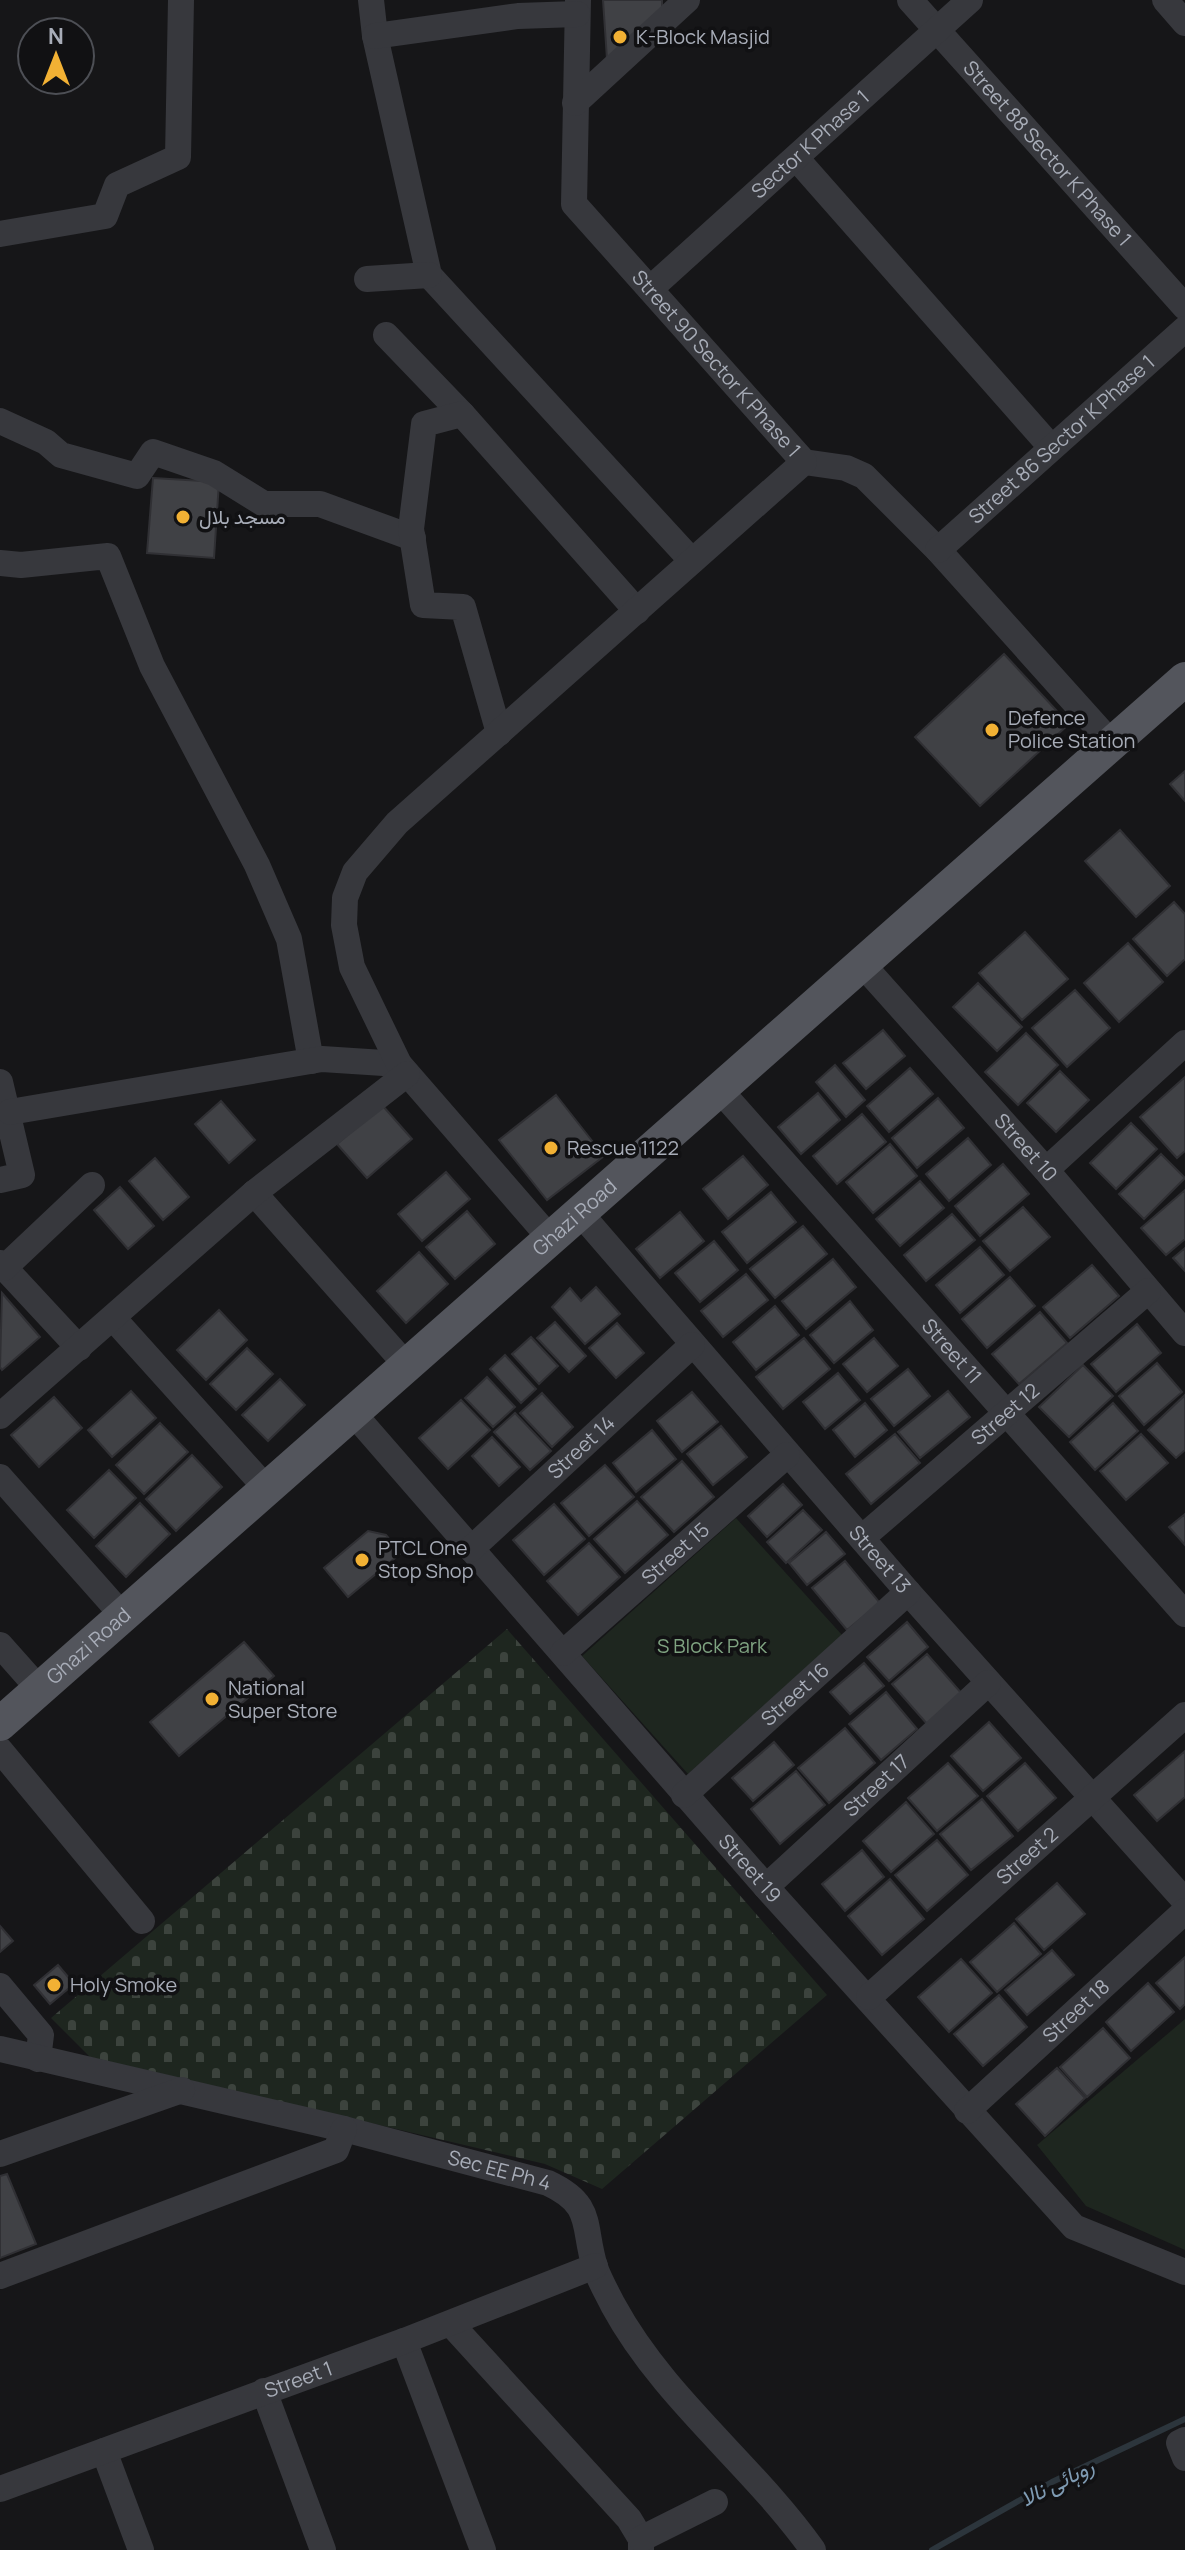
<svg xmlns="http://www.w3.org/2000/svg" width="1185" height="2550" viewBox="0 0 1185 2550" font-family="Manrope,Vazirmatn,sans-serif">
<defs>
<pattern id="cemetery-stones" width="16" height="16" patternUnits="userSpaceOnUse" patternTransform="scale(2)"><rect width="16" height="16" fill="#1e261f"/><path d="M2 7V4a2 2 0 0 1 4 0v3zM10 15v-3a2 2 0 0 1 4 0v3z" fill="#3c433d"/></pattern>
</defs>
<rect width="100%" height="100%" fill="#161618"/>
<path fill="#1e261f" d="M 736,1518 L 843,1636 L 688,1774 L 582,1656 Z
M 1185,2019 L 1185,2250 L 1086,2206 L 1037,2145 Z"/>
<path fill="url(#cemetery-stones)" d="M 507,1629 L 827,1995 L 602,2189 L 545,2164 L 90,2057 L 51,2018 Z"/>
<g fill="none" stroke-linecap="round" stroke-linejoin="round">
<path stroke="#2c353c" stroke-width="6" d="M 932,2550 L 1052,2482 L 1185,2419"/>
</g>
<path fill="#404145" stroke="#303034" stroke-width="2" d="M 603,0 L 662,0 L 662,14 L 607,59 Z
M 153,478 L 219,482 L 214,558 L 147,553 Z
M 1004,654 L 1069,724 L 980,806 L 915,737 Z
M 1185,771 L 1185,801 L 1170,784 Z
M 1120,830 L 1170,886 L 1136,917 L 1085,861 Z
M 1174,902 L 1185,914 L 1185,959 L 1167,976 L 1133,939 Z
M 1025,932 L 1068,979 L 1022,1020 L 979,973 Z
M 1128,943 L 1163,982 L 1119,1022 L 1084,983 Z
M 978,983 L 1022,1027 L 997,1051 L 953,1007 Z
M 1075,990 L 1110,1028 L 1067,1067 L 1032,1028 Z
M 883,1030 L 905,1056 L 866,1089 L 843,1063 Z
M 1026,1033 L 1058,1065 L 1018,1105 L 985,1072 Z
M 835,1065 L 865,1100 L 846,1117 L 816,1082 Z
M 910,1068 L 933,1094 L 889,1132 L 867,1106 Z
M 1060,1071 L 1089,1100 L 1056,1132 L 1027,1103 Z
M 1185,1077 L 1185,1151 L 1177,1158 L 1140,1117 Z
M 818,1093 L 840,1120 L 801,1154 L 778,1127 Z
M 556,1095 L 604,1156 L 547,1200 L 499,1140 Z
M 938,1098 L 964,1128 L 917,1168 L 892,1138 Z
M 221,1101 L 255,1140 L 229,1163 L 195,1124 Z
M 382,1105 L 412,1139 L 367,1178 L 337,1144 Z
M 862,1114 L 886,1142 L 837,1184 L 813,1156 Z
M 1131,1123 L 1157,1149 L 1116,1189 L 1090,1163 Z
M 968,1138 L 991,1165 L 949,1201 L 926,1174 Z
M 890,1144 L 917,1176 L 873,1213 L 846,1182 Z
M 1161,1154 L 1185,1178 L 1144,1219 L 1119,1194 Z
M 743,1156 L 768,1185 L 728,1219 L 703,1189 Z
M 155,1158 L 189,1197 L 163,1220 L 129,1181 Z
M 1003,1164 L 1029,1194 L 980,1236 L 955,1206 Z
M 446,1172 L 470,1199 L 422,1241 L 398,1214 Z
M 920,1181 L 944,1208 L 900,1246 L 876,1219 Z
M 120,1187 L 154,1226 L 128,1249 L 94,1210 Z
M 1185,1190 L 1185,1239 L 1166,1255 L 1141,1228 Z
M 771,1192 L 796,1222 L 747,1263 L 722,1232 Z
M 1023,1207 L 1050,1237 L 1010,1271 L 983,1241 Z
M 467,1211 L 495,1244 L 455,1279 L 426,1247 Z
M 680,1212 L 704,1241 L 660,1278 L 636,1249 Z
M 952,1214 L 975,1240 L 926,1281 L 904,1255 Z
M 803,1226 L 827,1254 L 775,1298 L 750,1269 Z
M 714,1241 L 738,1270 L 700,1302 L 675,1273 Z
M 980,1247 L 1004,1275 L 960,1313 L 936,1285 Z
M 1185,1248 L 1185,1271 L 1173,1258 Z
M 419,1252 L 448,1284 L 406,1323 L 377,1291 Z
M 833,1259 L 856,1287 L 806,1329 L 782,1301 Z
M 1092,1265 L 1119,1296 L 1070,1338 L 1043,1307 Z
M 746,1274 L 768,1300 L 723,1337 L 701,1311 Z
M 1010,1277 L 1035,1306 L 987,1348 L 962,1319 Z
M 596,1287 L 620,1314 L 585,1344 L 552,1307 L 570,1288 L 581,1301 Z
M 2,1293 L 40,1337 L 2,1370 L 0,1367 Z
M 850,1301 L 873,1330 L 834,1363 L 810,1335 Z
M 775,1306 L 799,1335 L 756,1370 L 733,1342 Z
M 219,1310 L 247,1340 L 206,1380 L 177,1350 Z
M 1040,1312 L 1067,1343 L 1019,1384 L 992,1354 Z
M 555,1322 L 586,1356 L 569,1372 L 537,1338 Z
M 617,1323 L 644,1353 L 616,1378 L 589,1348 Z
M 1137,1324 L 1161,1353 L 1116,1392 L 1091,1364 Z
M 531,1337 L 558,1366 L 539,1384 L 512,1354 Z
M 804,1338 L 830,1369 L 783,1409 L 756,1377 Z
M 874,1338 L 898,1366 L 867,1392 L 843,1364 Z
M 247,1348 L 273,1374 L 236,1410 L 210,1384 Z
M 505,1355 L 536,1389 L 521,1403 L 490,1369 Z
M 1157,1363 L 1182,1392 L 1144,1425 L 1119,1396 Z
M 1083,1365 L 1113,1396 L 1069,1437 L 1039,1407 Z
M 908,1369 L 930,1396 L 894,1426 L 871,1399 Z
M 838,1373 L 860,1400 L 825,1429 L 803,1402 Z
M 487,1377 L 515,1407 L 493,1427 L 465,1398 Z
M 280,1379 L 305,1405 L 268,1441 L 242,1415 Z
M 131,1391 L 156,1418 L 112,1457 L 88,1430 Z
M 948,1391 L 970,1417 L 920,1458 L 898,1432 Z
M 692,1392 L 718,1422 L 682,1452 L 657,1421 Z
M 542,1393 L 573,1427 L 552,1447 L 520,1413 Z
M 1185,1395 L 1185,1450 L 1176,1458 L 1148,1430 Z
M 54,1397 L 82,1428 L 39,1467 L 11,1435 Z
M 461,1400 L 490,1430 L 448,1469 L 419,1438 Z
M 865,1403 L 887,1430 L 855,1457 L 833,1430 Z
M 1113,1403 L 1138,1431 L 1095,1470 L 1070,1442 Z
M 515,1413 L 551,1451 L 530,1470 L 494,1432 Z
M 160,1423 L 188,1452 L 144,1494 L 116,1465 Z
M 721,1426 L 747,1457 L 713,1485 L 687,1454 Z
M 652,1430 L 676,1459 L 636,1492 L 613,1463 Z
M 895,1434 L 920,1463 L 871,1504 L 846,1474 Z
M 1141,1434 L 1168,1463 L 1126,1500 L 1100,1471 Z
M 492,1437 L 520,1467 L 499,1486 L 472,1456 Z
M 192,1455 L 222,1487 L 176,1531 L 146,1499 Z
M 682,1461 L 714,1497 L 674,1532 L 641,1497 Z
M 605,1465 L 634,1497 L 589,1536 L 561,1503 Z
M 109,1470 L 136,1498 L 94,1538 L 67,1510 Z
M 783,1484 L 802,1505 L 767,1537 L 748,1516 Z
M 637,1501 L 668,1535 L 625,1573 L 594,1539 Z
M 140,1503 L 170,1534 L 126,1577 L 96,1546 Z
M 554,1504 L 585,1539 L 544,1575 L 513,1540 Z
M 803,1510 L 822,1530 L 786,1563 L 767,1542 Z
M 1185,1514 L 1185,1545 L 1169,1527 Z
M 368,1531 L 386,1535 L 401,1553 L 348,1597 L 324,1568 Z
M 826,1532 L 845,1554 L 807,1585 L 789,1563 Z
M 589,1543 L 620,1577 L 578,1615 L 547,1581 Z
M 845,1561 L 880,1603 L 847,1630 L 812,1588 Z
M 907,1622 L 928,1647 L 889,1681 L 867,1657 Z
M 244,1642 L 274,1676 L 179,1756 L 150,1722 Z
M 927,1654 L 963,1695 L 928,1725 L 892,1684 Z
M 864,1663 L 884,1686 L 850,1714 L 830,1692 Z
M 886,1692 L 917,1729 L 881,1760 L 849,1724 Z
M 989,1722 L 1021,1758 L 983,1791 L 951,1756 Z
M 845,1728 L 875,1763 L 829,1803 L 798,1768 Z
M 774,1742 L 794,1765 L 753,1801 L 732,1778 Z
M 1185,1751 L 1185,1797 L 1157,1821 L 1134,1795 Z
M 948,1763 L 978,1796 L 937,1831 L 908,1798 Z
M 1025,1763 L 1056,1798 L 1018,1831 L 987,1796 Z
M 796,1771 L 825,1805 L 780,1844 L 751,1809 Z
M 982,1799 L 1013,1836 L 971,1870 L 940,1834 Z
M 906,1802 L 934,1834 L 891,1872 L 863,1841 Z
M 937,1840 L 968,1875 L 927,1911 L 895,1875 Z
M 862,1850 L 884,1877 L 845,1911 L 822,1884 Z
M 890,1879 L 924,1919 L 882,1955 L 848,1916 Z
M 1057,1883 L 1085,1914 L 1044,1950 L 1016,1919 Z
M 1014,1923 L 1041,1954 L 997,1992 L 970,1962 Z
M 0,1926 L 13,1941 L 0,1952 Z
M 1052,1950 L 1074,1975 L 1027,2015 L 1005,1990 Z
M 1185,1957 L 1185,2004 L 1180,2009 L 1156,1983 Z
M 961,1959 L 992,1993 L 949,2032 L 918,1997 Z
M 58,1965 L 74,1984 L 50,2004 L 34,1985 Z
M 1148,1983 L 1174,2012 L 1131,2051 L 1106,2022 Z
M 999,1995 L 1027,2027 L 983,2066 L 954,2034 Z
M 1103,2028 L 1130,2058 L 1087,2097 L 1060,2067 Z
M 1057,2068 L 1085,2098 L 1045,2136 L 1016,2104 Z
M 7,2174 L 36,2244 L 0,2258 L 0,2176 Z"/>
<g fill="none" stroke-linecap="round" stroke-linejoin="round">
<g stroke="#37383d" stroke-width="26">
<path d="M 371,0 L 375,36 L 429,275 L 692,561"/>
<path id="s1" d="M 578,0 L 574,204 L 804,462 L 846,468 L 864,476 L 938,550 L 1113,745"/>
<path id="s2" d="M 910,0 L 1185,307"/>
<path d="M 1165,0 L 1185,23"/>
<path d="M 375,36 L 518,16 L 577,14"/>
<path d="M 575,103 L 687,0"/>
<path d="M 796,158 L 1051,447"/>
<path d="M 0,234 L 105,216 L 117,185 L 178,157 L 181,0"/>
<path d="M 367,279 L 429,275"/>
<path id="s3" d="M 650,289 L 970,0"/>
<path d="M 386,335 L 462,414"/>
<path d="M 0,421 L 46,442 L 61,455 L 137,476 L 153,452 L 214,473 L 264,504 L 320,504 L 413,538"/>
<path id="s4" d="M 938,550 L 1185,329"/>
<path d="M 0,563 L 21,565 L 108,556 L 152,666 L 257,865 L 289,939 L 311,1061"/>
<path d="M 499,733 L 463,607 L 423,605 L 411,529 L 424,424 L 462,414 L 637,611"/>
<path id="s5" d="M 862,964 L 1046,1170 L 1185,1333"/>
<path d="M 0,1082 L 22,1175 L 0,1180"/>
<path id="s6" d="M 718,1088 L 1185,1614"/>
<path d="M 10,1112 L 322,1059 L 399,1064"/>
<path d="M 1046,1170 L 1185,1043"/>
<path d="M 254,1193 L 408,1367"/>
<path id="s7" d="M 580,1213 L 908,1592 L 1185,1901"/>
<path d="M 550,1238 L 399,1064 L 352,967 L 344,925 L 345,898 L 355,872 L 397,823 L 804,462"/>
<path d="M 0,1263 L 79,1348"/>
<path d="M 4,1268 L 92,1185"/>
<path d="M 113,1318 L 266,1488"/>
<path id="s8" d="M 353,1413 L 766,1887 L 1074,2227 L 1185,2272"/>
<path d="M 0,1416 L 254,1193 L 407,1074"/>
<path d="M 0,1477 L 124,1617"/>
<path id="s9" d="M 863,1537 L 1148,1291"/>
<path id="s10" d="M 471,1549 L 692,1345"/>
<path d="M 0,1645 L 40,1690"/>
<path id="s11" d="M 563,1653 L 787,1455"/>
<path d="M 0,1750 L 142,1921"/>
<path id="s12" d="M 684,1795 L 908,1592"/>
<path id="s13" d="M 766,1887 L 988,1683"/>
<path d="M 0,1986 L 41,2035 L 38,2059"/>
<path id="s14" d="M 869,1997 L 1185,1715"/>
<path id="s15" d="M 0,2049 L 344,2129 L 548,2183 C 595,2205 582,2225 595,2267 C 599,2279 607,2293 613,2305 C 664,2399 752,2464 813,2550"/>
<path id="s16" d="M 967,2111 L 1185,1911"/>
<path d="M 0,2154 L 182,2090"/>
<path d="M 0,2276 L 336,2150 L 344,2129"/>
<path d="M 451,2324 L 629,2519 L 641,2539 L 641,2550"/>
<path d="M 404,2341 L 483,2550"/>
<path d="M 264,2391 L 323,2550"/>
<path d="M 1185,2440 L 1179,2443 L 1185,2458"/>
<path d="M 104,2451 L 141,2550"/>
<path id="s17" d="M 0,2489 L 404,2341 L 595,2266"/>
<path d="M 641,2539 L 715,2502"/>
</g>
<path stroke="#53555c" stroke-width="34" id="s18" d="M 0,1724 L 1185,679"/>
</g>
<g fill="#f2b134" stroke="#111113" stroke-width="3">
<circle cx="620" cy="37" r="8"/>
<circle cx="183" cy="517" r="8"/>
<circle cx="992" cy="730" r="8"/>
<circle cx="551" cy="1148" r="8"/>
<circle cx="362" cy="1560" r="8"/>
<circle cx="212" cy="1699" r="8"/>
<circle cx="54" cy="1985" r="8"/>
</g>
<g text-anchor="middle" stroke-width="7" stroke-linejoin="round" paint-order="stroke">
<g font-size="20" fill="#a8adb8" stroke="#111113" text-anchor="start">
<text x="636" y="44">K-Block Masjid</text>
<text x="199" y="524">مسجد بلال</text>
<text x="1008" y="725">Defence<tspan x="1008" dy="23">Police Station</tspan></text>
<text x="567" y="1155">Rescue 1122</text>
<text x="378" y="1555">PTCL One<tspan x="378" dy="23">Stop Shop</tspan></text>
<text x="228" y="1695">National<tspan x="228" dy="23">Super Store</tspan></text>
<text x="70" y="1992">Holy Smoke</text>
</g>
<g font-size="20" fill="#a8adb8" stroke="#111113">
<text dy="7" stroke="none"><textPath href="#s3" startOffset="216">Sector K Phase 1</textPath></text>
<text dy="7" stroke="none"><textPath href="#s2" startOffset="206">Street 88 Sector K Phase 1</textPath></text>
<text dy="7" stroke="none"><textPath href="#s1" startOffset="418">Street 90 Sector K Phase 1</textPath></text>
<text dy="7" stroke="none"><textPath href="#s4" startOffset="166">Street 86 Sector K Phase 1</textPath></text>
<text dy="7" stroke="none"><textPath href="#s5" startOffset="246">Street 10</textPath></text>
<text dy="7" stroke="none"><textPath href="#s18" startOffset="766">Ghazi Road</textPath></text>
<text dy="7" stroke="none"><textPath href="#s6" startOffset="352">Street 11</textPath></text>
<text dy="7" stroke="none"><textPath href="#s9" startOffset="188">Street 12</textPath></text>
<text dy="7" stroke="none"><textPath href="#s10" startOffset="150">Street 14</textPath></text>
<text dy="7" stroke="none"><textPath href="#s11" startOffset="150">Street 15</textPath></text>
<text dy="7" stroke="none"><textPath href="#s7" startOffset="458">Street 13</textPath></text>
<text dy="7" stroke="none"><textPath href="#s18" startOffset="118">Ghazi Road</textPath></text>
<text dy="7" stroke="none"><textPath href="#s12" startOffset="150">Street 16</textPath></text>
<text dy="7" stroke="none"><textPath href="#s13" startOffset="150">Street 17</textPath></text>
<text dy="7" stroke="none"><textPath href="#s14" startOffset="212">Street 2</textPath></text>
<text dy="7" stroke="none"><textPath href="#s8" startOffset="604">Street 19</textPath></text>
<text dy="7" stroke="none"><textPath href="#s16" startOffset="148">Street 18</textPath></text>
<text dy="7" stroke="none"><textPath href="#s15" startOffset="514">Sec EE Ph 4</textPath></text>
<text dy="7" stroke="none"><textPath href="#s17" startOffset="318">Street 1</textPath></text>
</g>
<g font-size="20" fill="#7fa381" stroke="#111113">
<text x="712" y="1653">S Block Park</text>
</g>
<g font-size="22" font-style="italic" fill="#7f9bb3" stroke="#111113">
<text transform="translate(1057 2482) rotate(-27)" y="8">روہائی نالا</text>
</g>
</g>
<g transform="translate(56 56)"><circle r="38" fill="#111113" stroke="#4d4f55" stroke-width="2"/>
<path d="M0-6L14 30L0 20L-14 30Z" fill="#f2b134"/>
<text y="-12" font-size="22" font-weight="bold" text-anchor="middle" fill="#a8adb8">N</text>
</g>
</svg>
